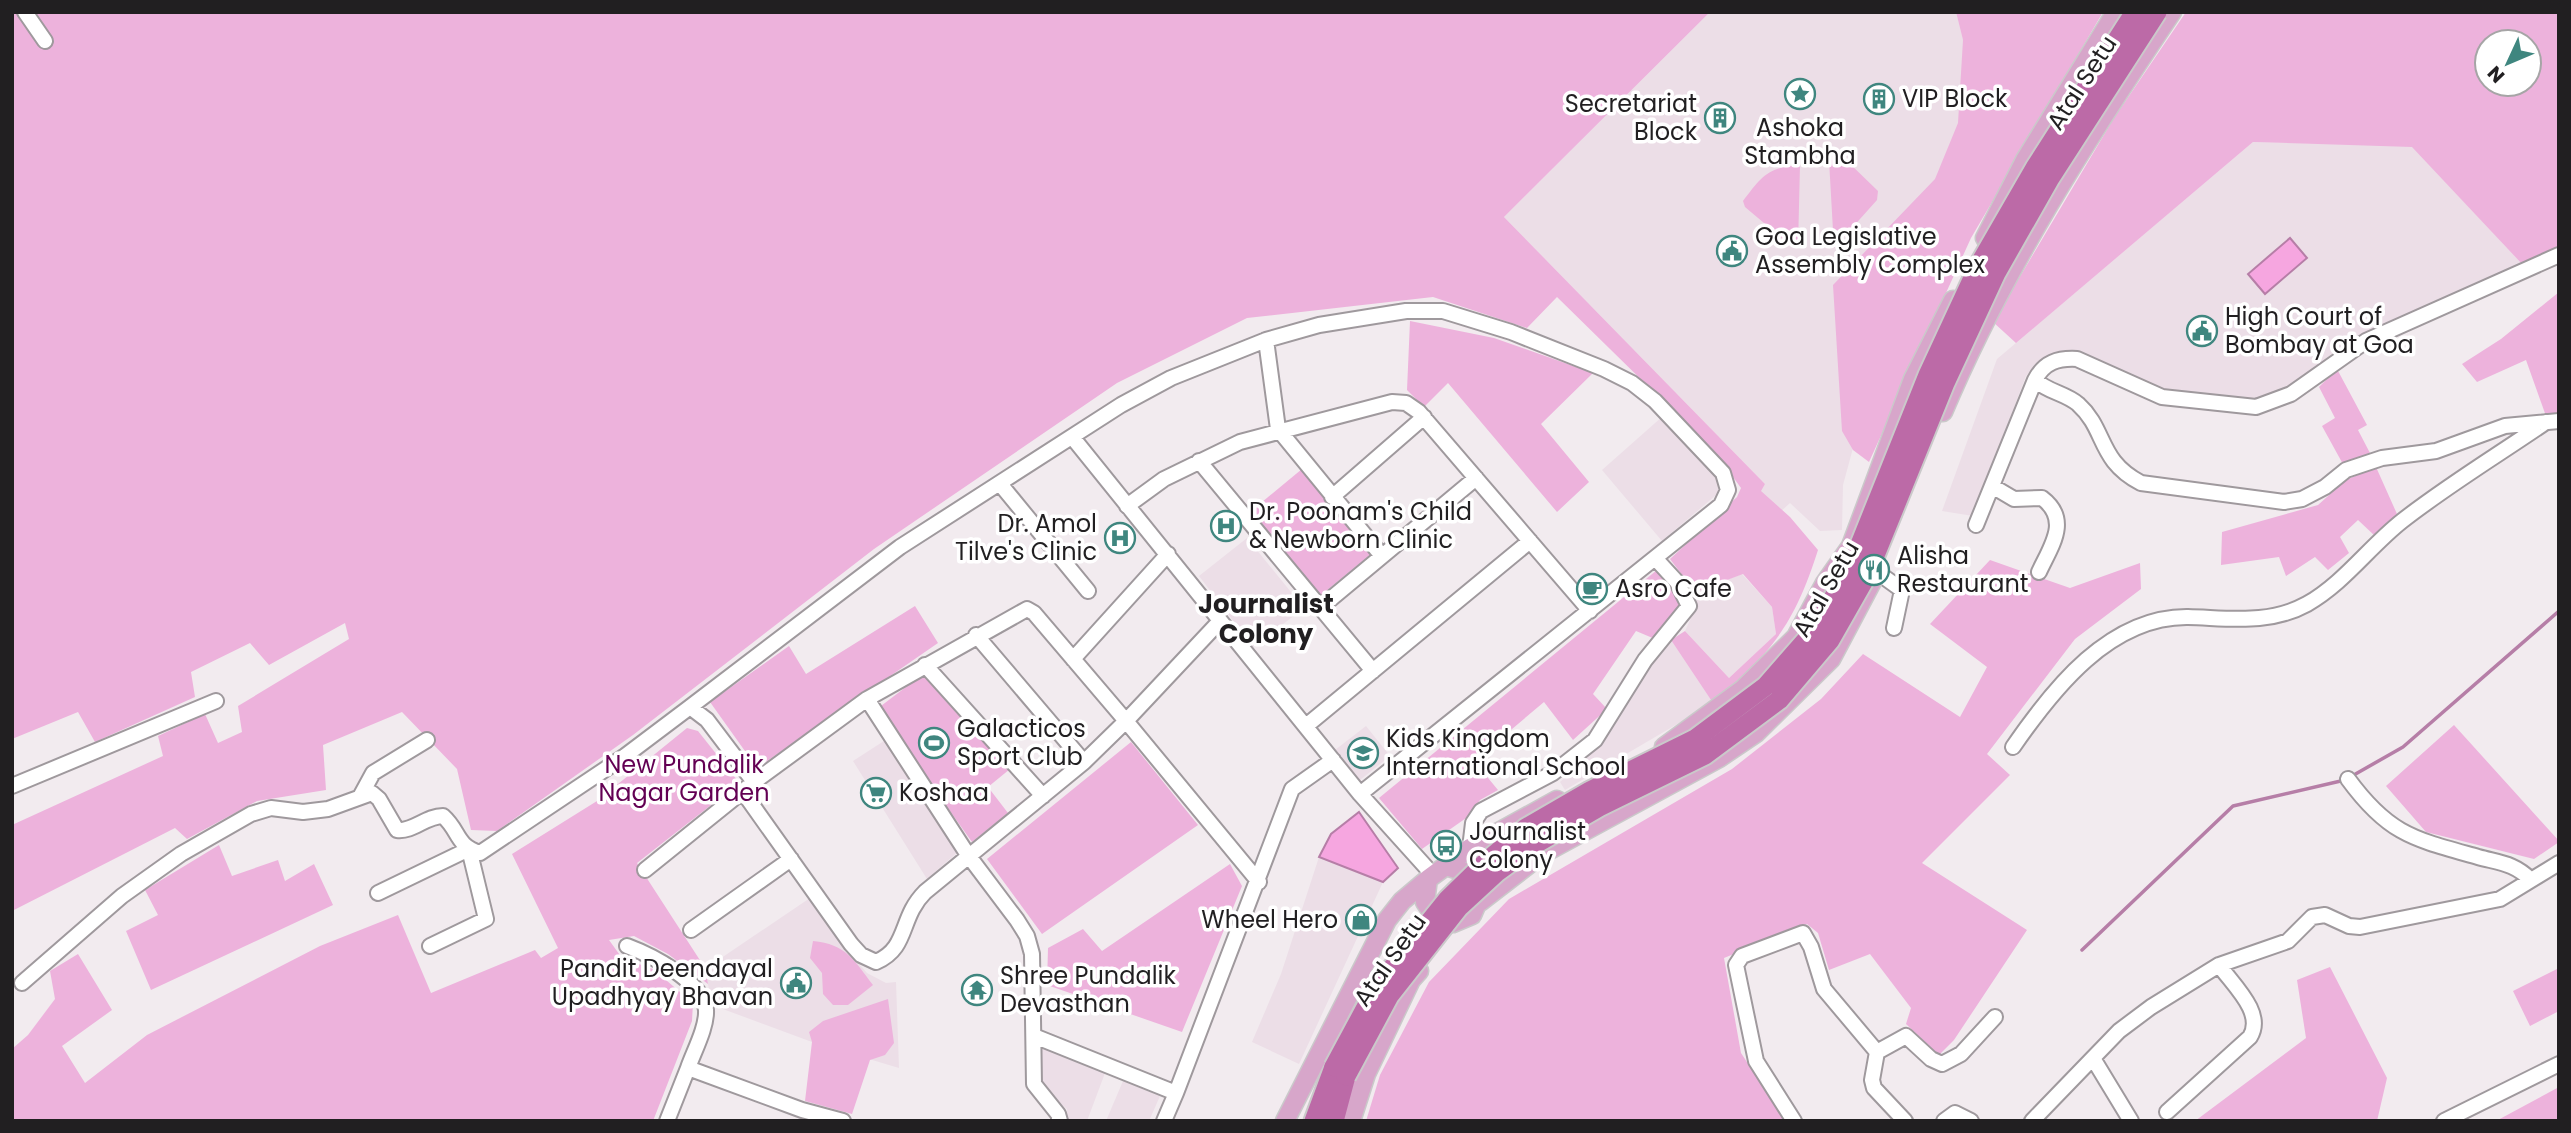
<svg xmlns="http://www.w3.org/2000/svg" width="2571" height="1133" viewBox="0 0 2571 1133" font-family="Poppins,sans-serif">
<rect width="100%" height="100%" fill="#f2ebef"/>
<path fill="#ecdee7" d="M 1710,12 L 1956,12 L 1981,111 L 1856,437 L 1843,485 L 1842,530 L 1820,531 L 1790,503 L 1778,514 L 1757,492 L 1765,484 L 1504,217 Z
M 2253,142 L 2412,146 L 2522,264 L 2343,345 L 2280,396 L 2245,406 L 2156,394 L 2068,356 L 2046,356 L 2026,376 L 1973,516 L 1942,511 L 1997,359 Z
M 1663,416 L 1718,475 L 1722,490 L 1662,541 L 1602,470 Z
M 1247,538 L 1304,608 L 1253,647 L 1199,576 Z
M 1742,574 L 1772,607 L 1776,634 L 1729,678 L 1685,631 L 1695,609 L 1695,592 Z
M 1671,640 L 1713,703 L 1565,790 L 1560,782 L 1597,748 L 1639,674 Z
M 1366,726 L 1390,756 L 1360,780 L 1335,750 Z
M 887,739 L 959,851 L 927,879 L 853,761 Z
M 1319,857 L 1383,882 L 1299,1064 L 1252,1042 L 1281,974 Z
M 810,898 L 837,939 L 867,973 L 886,983 L 896,982 L 899,1068 L 812,1042 L 712,1005 L 705,969 Z
M 1041,1047 L 1105,1073 L 1087,1121 L 1067,1121 L 1067,1109 L 1038,1084 Z
M 1123,1081 L 1160,1096 L 1149,1121 L 1106,1121 Z"/>
<path fill="#edb2dc" fill-rule="evenodd" d="M 12,12 L 1710,12 L 1504,217 L 1765,484 L 1761,491 L 1790,517 L 1818,550 C 1794,625 1773,651 1713,703 L 1671,640 L 1685,631 L 1729,678 L 1776,634 L 1772,607 L 1743,574 L 1695,592 L 1670,559 L 1737,497 L 1741,488 L 1715,452 L 1557,297 L 1527,328 L 1433,297 L 1247,318 L 1117,383 L 874,549 L 633,735 L 497,831 L 471,830 L 457,769 L 402,712 L 323,745 L 326,790 L 257,801 L 187,839 L 175,828 L 12,911 L 12,825 L 163,756 L 158,736 L 205,714 L 218,743 L 242,732 L 238,706 L 349,639 L 345,623 L 269,665 L 250,643 L 191,672 L 195,697 L 95,742 L 78,712 L 12,739 Z
M 1956,12 L 2103,12 L 1971,238 L 1869,462 L 1853,450 L 1842,431 L 1833,285 L 1935,179 L 1958,123 L 1963,40 Z
M 2186,12 L 2559,12 L 2559,249 L 2522,264 L 2412,147 L 2253,142 L 2016,343 L 1993,322 L 2114,118 ZM 2487,42 L 2529,42 L 2529,84 L 2487,84 Z
M 1829,160 L 1846,160 L 1878,191 L 1877,200 L 1834,248 Z
M 1800,165 L 1798,247 L 1789,244 L 1745,207 L 1743,201 C 1762,176 1768,167 1800,165 Z
M 2559,292 L 2559,417 L 2547,419 L 2526,360 L 2477,382 L 2462,364 L 2501,339 Z
M 1410,321 L 1494,338 L 1593,373 L 1541,424 L 1589,482 L 1557,512 L 1448,383 L 1424,407 L 1407,390 Z
M 2337,369 L 2367,425 L 2358,430 L 2371,455 L 2344,466 L 2322,426 L 2335,418 L 2319,387 Z
M 2376,467 L 2397,514 L 2375,536 L 2358,520 L 2340,537 L 2349,553 L 2328,570 L 2315,557 L 2286,576 L 2279,557 L 2221,565 L 2222,532 L 2318,505 L 2346,480 Z
M 1302,469 L 1371,554 L 1320,596 L 1250,512 Z
M 1990,560 L 2070,588 L 2140,563 L 2141,589 L 2075,639 L 1987,754 L 2010,775 L 1922,863 L 2027,930 L 1954,1040 L 1939,1055 L 1906,1024 L 1911,1008 L 1870,954 L 1829,970 L 1818,933 L 1807,924 L 1724,958 L 1741,1053 L 1786,1121 L 1366,1121 L 1380,1075 L 1429,982 L 1509,899 L 1732,769 L 1821,699 L 1863,654 L 1960,717 L 1987,667 L 1930,624 Z
M 1657,570 L 1675,590 L 1681,606 L 1655,639 L 1636,631 L 1593,694 L 1607,709 L 1573,740 L 1544,702 L 1474,761 L 1498,790 L 1480,800 L 1469,816 L 1422,849 L 1379,798 Z
M 915,606 L 938,643 L 757,768 L 710,702 L 789,646 L 806,674 Z
M 923,674 L 1010,769 L 988,787 L 1008,813 L 972,842 L 877,709 Z
M 2454,725 L 2559,841 L 2559,842 L 2534,859 L 2426,832 L 2386,786 Z
M 687,728 L 698,731 L 737,780 L 729,791 L 637,863 L 705,968 L 708,984 L 668,954 L 634,936 L 609,940 L 622,958 L 653,969 L 693,1003 L 692,1021 L 653,1121 L 12,1121 L 12,1049 L 28,1035 L 55,999 L 50,971 L 78,954 L 112,1010 L 62,1046 L 85,1083 L 147,1035 L 320,946 L 398,915 L 431,993 L 535,950 L 541,958 L 558,948 L 512,854 L 597,801 Z
M 1131,742 L 1198,825 L 1042,934 L 987,859 Z
M 219,845 L 232,876 L 278,860 L 285,881 L 314,864 L 333,905 L 151,990 L 126,931 L 158,915 L 145,890 Z
M 1230,864 L 1242,886 L 1182,1032 L 1047,985 L 1048,948 L 1083,929 L 1102,951 Z
M 813,941 C 846,944 854,960 873,985 L 848,1005 L 833,1005 L 823,994 L 822,973 L 810,958 Z
M 2330,967 L 2387,1078 L 2377,1121 L 2195,1121 L 2306,1038 L 2297,980 Z
M 2559,968 L 2559,1011 L 2530,1026 L 2513,991 Z
M 888,999 L 894,1043 L 885,1055 L 870,1060 L 852,1114 L 805,1101 L 812,1042 L 809,1032 L 823,1021 Z
M 2559,1087 L 2559,1121 L 2496,1121 Z"/>
<path fill="#f6a6e0" stroke="#b67ea7" stroke-width="2" d="M 2290,238 L 2307,258 L 2265,294 L 2248,274 Z
M 1359,812 L 1398,868 L 1383,882 L 1319,857 L 1331,834 Z"/>
<g fill="none" stroke-linecap="round" stroke-linejoin="round">
<path stroke="#b67ea7" stroke-width="3.5" d="M 2352,776 L 2403,747 L 2559,611
M 2082,950 L 2233,806 L 2345,780"/>
<g stroke="#9f999d" stroke-width="18">
<path id="minor" d="M 25,12 L 45,41
M 1266,340 L 1278,429 L 1382,556
M 2035,380 C 2048,392 2065,393 2078,404 C 2107,430 2097,460 2141,483 L 2284,502 L 2302,499 L 2325,487 L 2346,470 L 2382,458 L 2436,451 L 2505,426 L 2559,421
M 1073,438 L 1360,794 L 1433,875
M 1199,461 L 1373,671
M 1001,485 L 1088,591
M 1992,486 L 2014,499 L 2042,498 C 2071,520 2051,546 2039,572
M 1332,497 L 1424,417
M 1127,506 L 1164,479 L 1240,442 L 1392,402 L 1406,403 L 1419,412 L 1590,611
M 1976,525 L 2035,380 C 2044,362 2058,358 2077,359 L 2162,397 L 2256,407 L 2291,394 L 2366,341 L 2559,255
M 1877,572 L 1902,590 L 1894,628
M 1321,607 L 1476,478
M 1220,621 L 1126,721 L 1259,882
M 1073,659 L 1168,554
M 925,665 L 1043,796
M 867,699 L 1027,609 L 1034,613 L 1126,721 L 1084,762 L 976,635
M 690,707 L 900,547 L 1121,405 L 1171,378 L 1266,340 L 1319,325 L 1406,311 L 1443,311 L 1511,332 L 1604,369 L 1632,383 L 1655,401 L 1723,473 L 1728,490 L 1721,505 L 1360,794
M 1306,726 L 1530,541
M 2013,747 C 2053,689 2110,616 2188,617 C 2229,618 2269,625 2307,604 C 2344,583 2369,547 2402,521 C 2448,485 2498,455 2546,422
M 2348,779 C 2389,835 2414,839 2478,857 C 2500,863 2514,863 2531,880
M 12,786 L 216,701
M 743,792 L 851,944 L 861,955 L 876,962 C 909,948 899,918 925,892 L 1084,762
M 361,795 L 373,773 L 427,740
M 1470,848 L 1473,823 L 1481,811 L 1553,773 L 1595,740 L 1645,660 L 1689,606 L 1677,582 L 1655,558
M 645,870 L 748,787
M 378,893 L 469,849 L 486,919 L 430,946
M 691,930 L 791,859
M 627,946 C 651,955 703,981 706,1010 C 707,1027 694,1051 688,1068 L 802,1110 L 843,1121
M 22,983 L 122,896 L 181,854 L 251,814 L 271,808 L 303,812 L 328,809 L 372,793 L 379,799 L 397,830 C 413,832 426,816 443,816 C 460,831 455,845 480,853 L 625,756 L 690,707 L 707,720 L 754,782 L 867,699 L 968,855 L 1017,920 L 1027,936 L 1032,954 L 1034,1084 L 1058,1114 L 1060,1121
M 1034,1036 L 1176,1093 L 1164,1121
M 1877,1052 L 1906,1036 L 1931,1059 L 1942,1064 L 1961,1054 L 1995,1017
M 2094,1060 L 2131,1121
M 1176,1093 L 1292,789 L 1333,760
M 2167,1112 L 2250,1037 C 2265,1013 2233,985 2219,965
M 667,1121 L 688,1068
M 1794,1121 L 1756,1061 L 1736,965 L 1742,956 L 1803,933 L 1811,947 L 1824,989 L 1877,1052 L 1872,1080 L 1874,1088 L 1905,1121
M 1944,1121 L 1955,1113 L 1971,1121
M 2032,1121 L 2119,1031 L 2151,1007 L 2219,965 L 2288,941 L 2312,917 L 2325,915 L 2349,926 L 2360,927 L 2500,899 L 2559,863
M 2444,1121 L 2559,1064"/>
</g>
<g stroke="#cac9ca" stroke-width="21">
<path id="major" d="M 1985,238 L 2025,160 L 2116,12
M 1943,412 C 2003,270 2086,140 2172,12
M 1664,747 L 1743,689 L 1796,637 L 1825,583 L 1851,546 L 1913,379 L 1953,300
M 1449,867 L 1471,874 L 1481,894 L 1472,915 L 1453,923 L 1435,917 L 1425,902 L 1428,879 L 1470,848 L 1557,800
M 1480,902 L 1542,854 L 1719,758 L 1756,733 L 1831,659 L 1876,574
M 1285,1121 L 1387,920 L 1402,901 L 1428,879
M 1351,1121 L 1366,1074 L 1411,980 L 1419,971"/>
</g>
<g stroke="#cac9ca" stroke-width="23">
<path id="highway" d="M 1314,1121 L 1334,1067
M 1334,1121 L 1346,1076"/>
</g>
<use href="#minor" stroke="#fff" stroke-width="14"/>
<use href="#major" stroke="#d7a6ca" stroke-width="18"/>
<use href="#highway" stroke="#bc6aa7" stroke-width="19"/>
<g stroke="#cac9ca" stroke-width="23" stroke-linecap="butt">
<path id="highway-bridge" d="M 1334,1067 L 1377,987 L 1448,899 L 1486,862 L 1526,828 L 1590,791 L 1695,739 L 1766,686 L 1815,630 L 1851,567 L 1928,375 L 1979,265 L 2035,168 L 2135,12
M 1346,1076 L 1389,996 L 1459,907 L 1497,872 L 1537,843 L 1599,807 L 1705,755 L 1779,700 L 1830,640 L 1867,575 L 1945,383 L 1996,273 L 2050,178 L 2157,12"/>
</g>
<use href="#highway-bridge" stroke="#bc6aa7" stroke-width="19"/>
</g>
<defs>
<g id="sight-ring" transform="scale(1.575)"><circle r="9.5" fill="#fff" stroke="#3f867f" stroke-width="1.5"/><path d="M0-6L1.8-2.2L6-1.7L2.9 1.2L3.7 5.4L0 3.3L-3.7 5.4L-2.9 1.2L-6-1.7L-1.8-2.2Z" fill="#3f867f"/></g>
<g id="building-ring" transform="scale(1.575)"><circle r="9.5" fill="#fff" stroke="#3f867f" stroke-width="1.5"/><path d="M-4-6H4V6H1V3H-1V6H-4ZM-2.5-4.3h1.7v1.8h-1.7ZM.8-4.3h1.7v1.8H.8ZM-2.5-1h1.7V.8h-1.7ZM.8-1h1.7V.8H.8Z" fill="#3f867f"/></g>
<g id="civic-ring" transform="scale(1.575)"><circle r="9.5" fill="#fff" stroke="#3f867f" stroke-width="1.5"/><path d="M-.6-6.5H3V-4.5H.6V-3L4-1V1h2V6H-6V1h2V-1L-.6-3ZM-1.2 2.5V6h2.4V2.5Z" fill="#3f867f"/></g>
<g id="hospital-ring" transform="scale(1.575)"><circle r="9.5" fill="#fff" stroke="#3f867f" stroke-width="1.5"/><path d="M-5-5h3v3.5h4V-5h3V5h-3V1.5h-4V5h-3Z" fill="#3f867f"/></g>
<g id="restaurant-ring" transform="scale(1.575)"><circle r="9.5" fill="#fff" stroke="#3f867f" stroke-width="1.5"/><path d="M-5-6h1v4h1v-4h1v4h1v-4h1v5L-1.5 .5V6h-2V.5L-5-1ZM5-6V6H3V1.5H1.5Q1.5-4 5-6Z" fill="#3f867f"/></g>
<g id="cafe-ring" transform="scale(1.575)"><circle r="9.5" fill="#fff" stroke="#3f867f" stroke-width="1.5"/><path d="M-5.5-4.5H6V0H3Q3 3.5 0 3.5H-2.5Q-5.5 3.5-5.5 0ZM3-3.2v2h1.7v-2ZM-6 4.5H4V6H-6Z" fill="#3f867f"/></g>
<g id="stadium-ring" transform="scale(1.575)"><circle r="9.5" fill="#fff" stroke="#3f867f" stroke-width="1.5"/><path d="M0-5a6.5 5 0 1 0 0 10a6.5 5 0 1 0 0-10ZM-3.5-1.8h7v3.6h-7Z" fill="#3f867f"/></g>
<g id="school-ring" transform="scale(1.575)"><circle r="9.5" fill="#fff" stroke="#3f867f" stroke-width="1.5"/><path d="M0-5L7-2L0 1L-7-2ZM-4 1L0 2.5L4 1V4Q0 6-4 4Z" fill="#3f867f"/></g>
<g id="supermarket-ring" transform="scale(1.575)"><circle r="9.5" fill="#fff" stroke="#3f867f" stroke-width="1.5"/><path d="M-6-5.5h2.5l.6 2H6L4.5 2H-2.5L-4.4-4H-6ZM-1.5 3.2a1.3 1.3 0 1 0 .1 0ZM3 3.2a1.3 1.3 0 1 0 .1 0Z" fill="#3f867f"/></g>
<g id="bus-ring" transform="scale(1.575)"><circle r="9.5" fill="#fff" stroke="#3f867f" stroke-width="1.5"/><path d="M-5-6H5V4H4V6H2V4H-2V6H-4V4H-5ZM-3.5-4V0h7V-4ZM-3.5 1.2v1.5H-2V1.2ZM2 1.2v1.5H3.5V1.2Z" fill="#3f867f"/></g>
<g id="shop-ring" transform="scale(1.575)"><circle r="9.5" fill="#fff" stroke="#3f867f" stroke-width="1.5"/><path d="M-5-2.5h2.3a2.7 3.5 0 0 1 5.4 0H5L5.5 6h-11ZM-1.5-2.5h3a1.5 2.3 0 0 0-3 0Z" fill="#3f867f"/></g>
<g id="temple-ring" transform="scale(1.575)"><circle r="9.5" fill="#fff" stroke="#3f867f" stroke-width="1.5"/><path d="M0-6L5-2H3V0L6.5 2.5H4V6H1.5V3h-3V6H-4V2.5H-6.5L-3 0V-2H-5Z" fill="#3f867f"/></g>
</defs>
<g fill-rule="evenodd">
<use href="#sight-ring" x="1800" y="94"/>
<use href="#building-ring" x="1879" y="99"/>
<use href="#building-ring" x="1720" y="118"/>
<use href="#civic-ring" x="1732" y="251"/>
<use href="#civic-ring" x="2202" y="331"/>
<use href="#hospital-ring" x="1226" y="526"/>
<use href="#hospital-ring" x="1120" y="538"/>
<use href="#restaurant-ring" x="1874" y="570"/>
<use href="#cafe-ring" x="1592" y="589"/>
<use href="#stadium-ring" x="934" y="743"/>
<use href="#school-ring" x="1363" y="753"/>
<use href="#supermarket-ring" x="876" y="793"/>
<use href="#bus-ring" x="1446" y="846"/>
<use href="#shop-ring" x="1361" y="920"/>
<use href="#civic-ring" x="796" y="983"/>
<use href="#temple-ring" x="977" y="990"/>
</g>
<g text-anchor="middle" stroke-width="7" stroke-linejoin="round" paint-order="stroke">
<g font-size="24" fill="#211f21" stroke="#fff">
<text transform="translate(2082 83) rotate(-57)" y="8">Atal Setu</text>
<text transform="translate(1826 589) rotate(-60)" y="8">Atal Setu</text>
<text transform="translate(1390 960) rotate(-55)" y="8">Atal Setu</text>
</g>
<g font-size="24" fill="#211f21" stroke="#fff" text-anchor="start">
<text x="1902" y="107">VIP Block</text>
<text x="1697" y="112" text-anchor="end">Secretariat<tspan x="1697" dy="28">Block</tspan></text>
<text x="1800" y="136" text-anchor="middle">Ashoka<tspan x="1800" dy="28">Stambha</tspan></text>
<text x="1755" y="245">Goa Legislative<tspan x="1755" dy="28">Assembly Complex</tspan></text>
<text x="2225" y="325">High Court of<tspan x="2225" dy="28">Bombay at Goa</tspan></text>
<text x="1249" y="520">Dr. Poonam's Child<tspan x="1249" dy="28">&amp; Newborn Clinic</tspan></text>
<text x="1097" y="532" text-anchor="end">Dr. Amol<tspan x="1097" dy="28">Tilve's Clinic</tspan></text>
<text x="1897" y="564">Alisha<tspan x="1897" dy="28">Restaurant</tspan></text>
<text x="1615" y="597">Asro Cafe</text>
<text x="957" y="737">Galacticos<tspan x="957" dy="28">Sport Club</tspan></text>
<text x="1386" y="747">Kids Kingdom<tspan x="1386" dy="28">International School</tspan></text>
<text x="899" y="801">Koshaa</text>
<text x="1469" y="840">Journalist<tspan x="1469" dy="28">Colony</tspan></text>
<text x="1338" y="928" text-anchor="end">Wheel Hero</text>
<text x="773" y="977" text-anchor="end">Pandit Deendayal<tspan x="773" dy="28">Upadhyay Bhavan</tspan></text>
<text x="1000" y="984">Shree Pundalik<tspan x="1000" dy="28">Devasthan</tspan></text>
</g>
<g font-size="24" fill="#630053" stroke="#fff">
<text x="684" y="773">New Pundalik<tspan x="684" dy="28">Nagar Garden</tspan></text>
</g>
<g font-size="26" font-weight="bold" fill="#211f21" stroke="#fff">
<text x="1266" y="613">Journalist<tspan x="1266" dy="30">Colony</tspan></text>
</g>
</g>
<rect width="2571" height="1133" fill="none" stroke="#211f21" stroke-width="28"/>
<g transform="translate(2508 63) rotate(226)"><circle r="33" fill="#ffffff" stroke="#a6a5a6" stroke-width="2"/>
<path d="M0-5L12 26L0 18L-12 26Z" fill="#3f867f"/>
<text y="-10" font-size="19" font-weight="bold" text-anchor="middle" fill="#211f21">N</text>
</g>
</svg>
